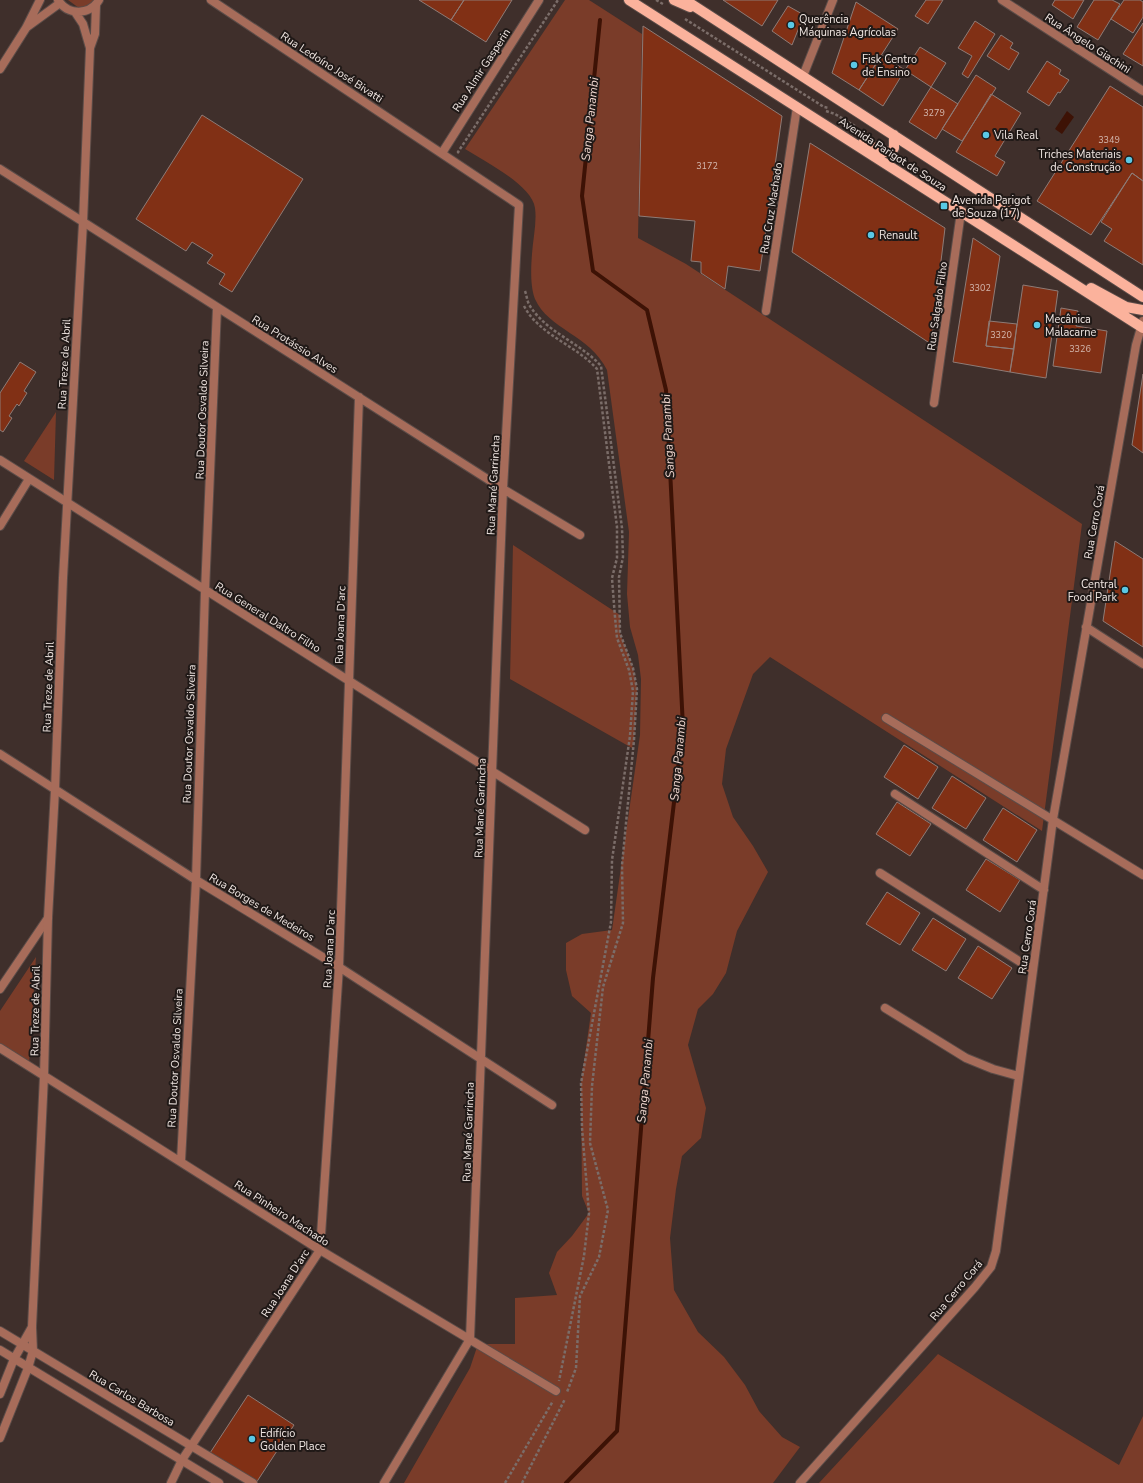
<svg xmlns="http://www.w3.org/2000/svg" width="1143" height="1483" viewBox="0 0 1143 1483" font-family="'Nunito Sans',sans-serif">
<rect width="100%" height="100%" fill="#3f2f2b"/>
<path fill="#7a3c29" d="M 68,0 L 94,0 L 87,7 L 79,8 Z
M 565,0 L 589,0 L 642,34 L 638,238 L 686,264 L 1082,524 L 1042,831 L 770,657 L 753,674 L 726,749 L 722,784 L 733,817 L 753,846 L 768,872 L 737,931 L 726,973 L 713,994 L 698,1009 L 688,1045 L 706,1108 L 701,1138 L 682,1156 L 676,1189 L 670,1238 L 674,1290 L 698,1332 L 724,1357 L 745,1385 L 759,1411 L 782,1437 L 800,1447 L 773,1483 L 404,1483 L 470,1368 L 478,1344 L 515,1344 L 515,1298 L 557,1295 L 549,1273 L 557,1252 L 572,1236 L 589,1213 L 582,1196 L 581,1083 L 591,1013 L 572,996 L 566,970 L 566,943 L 582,934 L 612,930 L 640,735 L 641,679 L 638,655 L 630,627 L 627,594 L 629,532 L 607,370 C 590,335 548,329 535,299 C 530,286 531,267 532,254 C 533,239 537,222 535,208 C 532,185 484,161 465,149 Z
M 56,412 L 54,480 L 24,461 Z
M 513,545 L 620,615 L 620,633 L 633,668 L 637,689 L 634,740 L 632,748 L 510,679 Z
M 36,957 L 29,1065 L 0,1045 L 0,1011 Z
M 938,1354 L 1119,1465 L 1143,1416 L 1143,1483 L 819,1483 Z"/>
<path fill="#3d1205" d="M 1067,111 L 1074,117 L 1062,134 L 1055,129 Z"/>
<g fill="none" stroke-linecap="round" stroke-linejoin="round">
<path stroke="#3d1205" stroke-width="4" d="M 566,1483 L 617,1431 L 653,978 L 683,727 L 666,390 L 647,310 L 593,271 L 582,196 L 600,20"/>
</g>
<path fill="#813015" stroke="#8e7b76" d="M 419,0 L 464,0 L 451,20 Z
M 464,0 L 512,0 L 486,42 L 451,20 Z
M 723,0 L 778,0 L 762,26 Z
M 926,0 L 943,0 L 928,24 L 915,16 Z
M 1055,0 L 1084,0 L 1073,19 L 1052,5 Z
M 1094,0 L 1112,0 L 1120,4 L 1098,40 L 1077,27 Z
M 1124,0 L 1140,0 L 1143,2 L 1143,17 L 1133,33 L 1111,19 Z
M 856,2 L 898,29 L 859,90 L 832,73 Z
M 788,6 L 804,15 L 792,45 L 772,31 Z
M 975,21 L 995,34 L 968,78 L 962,74 L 972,56 L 958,48 Z
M 1143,23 L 1143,66 L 1123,54 Z
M 643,26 L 782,116 L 760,271 L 728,266 L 725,289 L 701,273 L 701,262 L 691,261 L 695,221 L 639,216 Z
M 1001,35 L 1013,43 L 1010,48 L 1019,53 L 1009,70 L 987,56 Z
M 920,47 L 946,63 L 931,87 L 905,70 Z
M 882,55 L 905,70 L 883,106 L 859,90 Z
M 1047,61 L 1061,70 L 1059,74 L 1069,80 L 1060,93 L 1058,92 L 1049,106 L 1027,92 Z
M 976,75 L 996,88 L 962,141 L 942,129 Z
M 1110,86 L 1143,107 L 1143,181 L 1132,173 L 1091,235 L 1037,201 Z
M 931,87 L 958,104 L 936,139 L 909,122 Z
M 991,94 L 1021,113 L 995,156 L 1005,162 L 997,176 L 956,152 Z
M 202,115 L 303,179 L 232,292 L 219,284 L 225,274 L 207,263 L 213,255 L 192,242 L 186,251 L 136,219 Z
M 810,143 L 945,228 L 931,344 L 792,252 Z
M 1132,173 L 1143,181 L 1143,265 L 1104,241 L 1112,229 L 1101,222 Z
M 973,238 L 1000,256 L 986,346 L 1014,349 L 1010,372 L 953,362 Z
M 1023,285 L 1058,291 L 1046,378 L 1010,372 Z
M 1061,308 L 1078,311 L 1076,326 L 1107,331 L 1101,373 L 1053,366 Z
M 989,321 L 1017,324 L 1014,349 L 986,346 Z
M 20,362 L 36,372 L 24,391 L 27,393 L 19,406 L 17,404 L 9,416 L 12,418 L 3,432 L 0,430 L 0,393 Z
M 1143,374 L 1143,453 L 1132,445 Z
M 1115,541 L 1143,559 L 1143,647 L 1103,621 Z
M 904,745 L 938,767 L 918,799 L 884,777 Z
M 952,776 L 986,798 L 966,829 L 932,808 Z
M 897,802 L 931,824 L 910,856 L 876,834 Z
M 1003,808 L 1037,830 L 1017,862 L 983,840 Z
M 986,859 L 1020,880 L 1000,912 L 966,890 Z
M 887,892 L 920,913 L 900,945 L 866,924 Z
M 933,918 L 966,939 L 946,971 L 912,950 Z
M 978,946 L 1012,968 L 992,999 L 958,978 Z
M 248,1395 L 294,1425 L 256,1483 L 210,1453 Z"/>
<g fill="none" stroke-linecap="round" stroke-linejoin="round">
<g stroke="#5b4c48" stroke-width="10">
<path id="minor" d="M 211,0 L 519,205 L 503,489 L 470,1339 L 384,1483
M 1002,0 L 1143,91
M 27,27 L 60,3
M 0,69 L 26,28 L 40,0
M 803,76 L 833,0
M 442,153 L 539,0
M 0,169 L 503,489 L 580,535
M 766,311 L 797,107
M 934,403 L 961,212
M 0,460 L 585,830
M 0,526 L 29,479
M 1086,627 L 1143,664
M 886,718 L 1143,875
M 0,754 L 196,880 L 339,967 L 552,1105
M 895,794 L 1044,890
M 880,873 L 1033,970
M 0,989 L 48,918
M 885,1008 L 966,1058 L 993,1069 L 1018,1076
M 0,1048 L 320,1250 L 556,1391
M 181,1161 L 196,880 L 205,591 L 217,308
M 0,1394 L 14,1359
M 0,1438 L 28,1368
M 171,1483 L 182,1460 L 320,1250 L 339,967 L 359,397
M 800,1483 L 975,1287 L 991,1267 L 996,1251 L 1053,819 L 1136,345 L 1143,321"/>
</g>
<g stroke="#5b4c48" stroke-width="10">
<path id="tertiary" d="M 58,0 C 68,16 90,15 99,0
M 90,48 L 95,34 L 96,5
M 0,1331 L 253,1483
M 0,1350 L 219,1483
M 14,1359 L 32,1327
M 28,1368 L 33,1351 L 32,1327 L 44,1076 L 48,918 L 55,790 L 63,578 L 83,223 L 90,48 L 83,24 L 75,12"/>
</g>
<g stroke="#5b4c48" stroke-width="12">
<path id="primary" d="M 629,0 L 1143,328
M 674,0 L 690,7
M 685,0 L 1143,297
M 863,143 L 885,152 L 891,152 L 894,148 L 894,135
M 1091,288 L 1126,307 L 1143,310"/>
</g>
<path stroke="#7b6d69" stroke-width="2.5" stroke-dasharray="3 2" stroke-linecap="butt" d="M 656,0 L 663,4
M 685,19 L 824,107 L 829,108
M 826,111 L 835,114 L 855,126
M 459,153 L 458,152 L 558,0
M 525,291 C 527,296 527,302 530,306 C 547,333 581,343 601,366 L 622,528 L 623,557 L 619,577 L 620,633 L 633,668 L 637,689 L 634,740 L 622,865 L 623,923 L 603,987 L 592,1086 L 590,1143 L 608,1210 L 599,1257 L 580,1296 L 576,1368 L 567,1392
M 524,306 C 539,335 576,345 597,369 L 617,527 L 617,558 L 612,578 L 615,617 L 617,638 L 629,670 L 633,691 L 630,736 L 612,860 L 611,922 L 581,1083 L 582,1128 L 589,1213 L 584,1256 L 559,1381
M 505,1483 L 553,1401
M 522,1483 L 565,1399"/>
<use href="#minor" stroke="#a76c5a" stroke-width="8"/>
<use href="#tertiary" stroke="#a76c5a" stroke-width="8"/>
<use href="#primary" stroke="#fbb29c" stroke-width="10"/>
</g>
<g fill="#5ac8e5" stroke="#201917" stroke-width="1.5">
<circle cx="791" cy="25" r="4"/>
<circle cx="854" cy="65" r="4"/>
<circle cx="986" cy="135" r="4"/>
<circle cx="1129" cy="160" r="4"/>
<rect x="940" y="202" width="8" height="8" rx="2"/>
<circle cx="871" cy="235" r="4"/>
<circle cx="1037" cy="325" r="4"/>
<circle cx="1125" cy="590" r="4"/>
<circle cx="252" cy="1439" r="4"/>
</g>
<g text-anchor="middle" stroke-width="4" stroke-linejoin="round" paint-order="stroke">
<g font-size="9" fill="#d4b8af">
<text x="934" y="116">3279</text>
<text x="1109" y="143">3349</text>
<text x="707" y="169">3172</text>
<text x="980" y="291">3302</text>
<text x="1001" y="338">3320</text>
<text x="1080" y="352">3326</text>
</g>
<g font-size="11" fill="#f0e6e2" stroke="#201917" text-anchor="start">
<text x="799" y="23">Querência<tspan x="799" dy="13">Máquinas Agrícolas</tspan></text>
<text x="862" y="63">Fisk Centro<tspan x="862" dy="13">de Ensino</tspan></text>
<text x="994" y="139">Vila Real</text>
<text x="1121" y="158" text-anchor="end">Triches Materiais<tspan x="1121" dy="13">de Construção</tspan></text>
<text x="952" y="204">Avenida Parigot<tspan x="952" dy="13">de Souza (17)</tspan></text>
<text x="879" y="239">Renault</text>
<text x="1045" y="323">Mecânica<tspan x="1045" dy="13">Malacarne</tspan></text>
<text x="1117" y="588" text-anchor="end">Central<tspan x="1117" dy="13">Food Park</tspan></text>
<text x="260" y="1437">Edifício<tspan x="260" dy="13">Golden Place</tspan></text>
</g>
<g font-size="11" fill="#f0e6e2" stroke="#201917">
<text transform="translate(1088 43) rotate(33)" y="4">Rua Ângelo Giachini</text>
<text transform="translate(332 67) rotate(33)" y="4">Rua Ledoíno José Bivatti</text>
<text transform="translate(481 70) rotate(-57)" y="4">Rua Almir Gasperin</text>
<text transform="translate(893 154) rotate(33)" y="4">Avenida Parigot de Souza</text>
<text transform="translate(771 208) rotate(-81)" y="4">Rua Cruz Machado</text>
<text transform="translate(937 306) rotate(-82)" y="4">Rua Salgado Filho</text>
<text transform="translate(295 344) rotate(32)" y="4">Rua Protássio Alves</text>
<text transform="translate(64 364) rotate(-87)" y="4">Rua Treze de Abril</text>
<text transform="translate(202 410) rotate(-88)" y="4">Rua Doutor Osvaldo Silveira</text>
<text transform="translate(493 485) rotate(-87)" y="4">Rua Mané Garrincha</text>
<text transform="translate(1094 522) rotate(-80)" y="4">Rua Cerro Corá</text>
<text transform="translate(268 617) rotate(32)" y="4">Rua General Daltro Filho</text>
<text transform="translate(340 625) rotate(-88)" y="4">Rua Joana D'arc</text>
<text transform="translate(48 687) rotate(-88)" y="4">Rua Treze de Abril</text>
<text transform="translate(189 734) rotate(-88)" y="4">Rua Doutor Osvaldo Silveira</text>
<text transform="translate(480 808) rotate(-88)" y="4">Rua Mané Garrincha</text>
<text transform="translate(262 907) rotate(31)" y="4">Rua Borges de Medeiros</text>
<text transform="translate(1027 937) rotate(-82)" y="4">Rua Cerro Corá</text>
<text transform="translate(329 949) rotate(-87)" y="4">Rua Joana D'arc</text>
<text transform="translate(35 1011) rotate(-89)" y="4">Rua Treze de Abril</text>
<text transform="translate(175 1058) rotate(-87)" y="4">Rua Doutor Osvaldo Silveira</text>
<text transform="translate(468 1132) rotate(-88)" y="4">Rua Mané Garrincha</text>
<text transform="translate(282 1213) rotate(33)" y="4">Rua Pinheiro Machado</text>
<text transform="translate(285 1283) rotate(-57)" y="4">Rua Joana D'arc</text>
<text transform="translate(956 1290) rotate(-50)" y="4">Rua Cerro Corá</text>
<text transform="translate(132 1398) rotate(31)" y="4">Rua Carlos Barbosa</text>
</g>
<g font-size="12" font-style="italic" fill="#f1d8d0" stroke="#201917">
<text transform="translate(590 119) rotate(-84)" y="4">Sanga Panambi</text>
<text transform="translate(668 436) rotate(-93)" y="4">Sanga Panambi</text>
<text transform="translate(678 759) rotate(-85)" y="4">Sanga Panambi</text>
<text transform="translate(645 1081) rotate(-85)" y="4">Sanga Panambi</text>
</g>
</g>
</svg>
